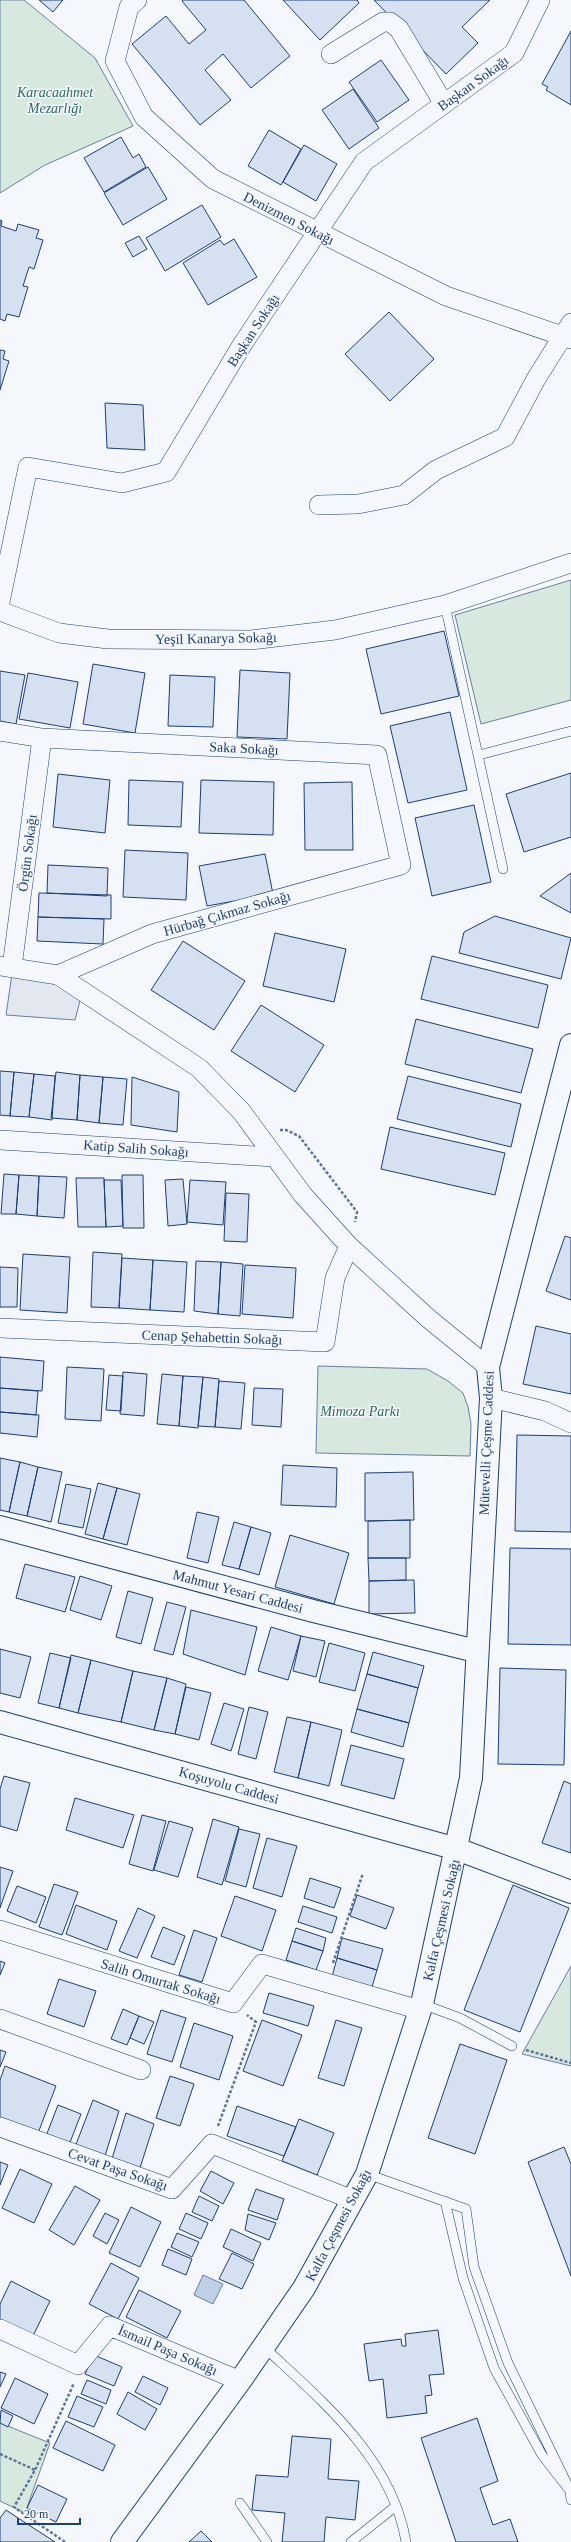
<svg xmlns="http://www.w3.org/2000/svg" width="571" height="2542" viewBox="0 0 571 2542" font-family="Georgia,serif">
<rect width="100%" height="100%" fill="#f4f7fb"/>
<path fill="#d7e8df" stroke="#687fa3" d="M 0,0 L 24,0 L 95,58 L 133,126 L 45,165 L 0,193 Z
M 571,580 L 571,700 L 481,724 L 455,615 Z
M 318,1366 L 427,1369 L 448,1381 L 463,1393 L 468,1407 L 471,1424 L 470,1456 L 316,1453 Z
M 571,1966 L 571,2066 L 522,2054 Z
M 0,2423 L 50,2443 L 25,2513 L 0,2501 Z"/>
<path fill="#e3e8f0" stroke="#687fa3" d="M 12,974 L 83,989 L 75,1020 L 6,1015 Z"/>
<path fill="#bed0e5" stroke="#687fa3" d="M 203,2275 L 223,2284 L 213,2304 L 194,2295 Z"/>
<path fill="#d5e0f0" stroke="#1d3f73" d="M 39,0 L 63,0 L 53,12 Z
M 183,0 L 244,0 L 290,56 L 251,88 L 223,54 L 205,70 L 231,100 L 200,125 L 132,44 L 166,16 L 189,44 L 206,30 L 182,1 Z
M 283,0 L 357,0 L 359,3 L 320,40 Z
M 374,0 L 490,0 L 462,27 L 478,43 L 446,74 Z
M 571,31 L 571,105 L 546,90 L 548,87 L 542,84 Z
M 381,60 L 409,100 L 377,122 L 349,82 Z
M 353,89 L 379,128 L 349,149 L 322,110 Z
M 269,130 L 301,149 L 281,185 L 248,166 Z
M 121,137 L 133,158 L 139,154 L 146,167 L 104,192 L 84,158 Z
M 304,145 L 337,164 L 316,201 L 283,182 Z
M 148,167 L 167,199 L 123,225 L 104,193 Z
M 202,205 L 221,237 L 165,271 L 146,238 Z
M 0,220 L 2,221 L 1,226 L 16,231 L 18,224 L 39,230 L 36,238 L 43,240 L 34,269 L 29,267 L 23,286 L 28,287 L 19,317 L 7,314 L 5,321 L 0,319 Z
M 139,236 L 147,249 L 133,257 L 125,243 Z
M 234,239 L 257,277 L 208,305 L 183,263 L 220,240 L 224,245 Z
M 389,312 L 434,359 L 390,401 L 345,354 Z
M 0,350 L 5,351 L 3,359 L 9,361 L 0,390 Z
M 105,403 L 143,405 L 145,450 L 107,448 Z
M 444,631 L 459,696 L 381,714 L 366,649 Z
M 93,664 L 145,673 L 135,733 L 83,724 Z
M 240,670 L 290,673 L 287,739 L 237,737 Z
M 0,671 L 25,675 L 16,724 L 0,721 Z
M 28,673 L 78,682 L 70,728 L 19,719 Z
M 170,675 L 215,677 L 213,727 L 168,726 Z
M 450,712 L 467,790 L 408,803 L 390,726 Z
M 571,773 L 571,837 L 524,852 L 506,794 Z
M 58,774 L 110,780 L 105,833 L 53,827 Z
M 129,780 L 183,782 L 181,827 L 128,825 Z
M 201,780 L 274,782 L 273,835 L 199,833 Z
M 352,782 L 353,850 L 305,850 L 304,783 Z
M 474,805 L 491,882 L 432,896 L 415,818 Z
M 125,850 L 188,853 L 186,900 L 123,897 Z
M 265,854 L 273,894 L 207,906 L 199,866 Z
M 48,865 L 108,868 L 107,896 L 47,893 Z
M 571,873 L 571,913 L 540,896 Z
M 39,893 L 111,895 L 111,919 L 38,917 Z
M 495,916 L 571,938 L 561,979 L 459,953 L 464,932 Z
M 38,917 L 104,919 L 103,944 L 37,941 Z
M 275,933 L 346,949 L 334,1002 L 263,986 Z
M 183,941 L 245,981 L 214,1030 L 151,990 Z
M 432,956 L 548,985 L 538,1028 L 421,999 Z
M 261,1005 L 324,1045 L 295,1092 L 231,1051 Z
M 416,1019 L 533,1049 L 521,1093 L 405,1064 Z
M 0,1071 L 14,1072 L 10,1116 L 0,1115 Z
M 14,1072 L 34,1074 L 29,1117 L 10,1116 Z
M 56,1072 L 80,1075 L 77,1120 L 51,1118 Z
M 34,1074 L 55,1076 L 52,1120 L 29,1117 Z
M 80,1075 L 103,1077 L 99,1123 L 77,1120 Z
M 408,1076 L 521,1104 L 511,1147 L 397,1119 Z
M 103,1077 L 127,1079 L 123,1125 L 99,1123 Z
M 132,1077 L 179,1092 L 177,1132 L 131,1125 Z
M 390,1127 L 505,1153 L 495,1195 L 381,1169 Z
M 4,1174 L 19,1175 L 16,1214 L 1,1214 Z
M 19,1175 L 39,1176 L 37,1216 L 16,1214 Z
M 122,1175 L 143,1175 L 144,1228 L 123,1228 Z
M 39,1176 L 67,1177 L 64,1218 L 37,1216 Z
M 76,1178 L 104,1178 L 106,1227 L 78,1227 Z
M 183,1179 L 187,1224 L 168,1226 L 165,1180 Z
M 104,1180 L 121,1180 L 123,1226 L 106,1227 Z
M 190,1180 L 226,1182 L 223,1225 L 187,1222 Z
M 226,1193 L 249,1194 L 247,1242 L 224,1241 Z
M 565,1236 L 571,1238 L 571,1300 L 546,1291 Z
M 93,1252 L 122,1254 L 119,1308 L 91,1307 Z
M 23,1254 L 70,1257 L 67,1313 L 20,1310 Z
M 122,1258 L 153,1260 L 150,1310 L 119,1308 Z
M 153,1260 L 187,1262 L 184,1312 L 150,1310 Z
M 196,1261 L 221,1262 L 218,1314 L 194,1311 Z
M 221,1262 L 243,1264 L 240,1316 L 218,1314 Z
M 245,1265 L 296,1268 L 293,1318 L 242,1314 Z
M 0,1267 L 18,1268 L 17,1307 L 0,1307 Z
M 536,1326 L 571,1334 L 571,1394 L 523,1384 Z
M 0,1357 L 44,1361 L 42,1391 L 0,1388 Z
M 67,1367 L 104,1369 L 101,1421 L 65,1419 Z
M 123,1372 L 147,1374 L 144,1416 L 120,1414 Z
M 162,1374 L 183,1376 L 179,1426 L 157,1424 Z
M 109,1375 L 123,1376 L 121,1411 L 106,1410 Z
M 183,1376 L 203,1377 L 198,1428 L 179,1426 Z
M 203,1377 L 219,1379 L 215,1427 L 198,1426 Z
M 219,1381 L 245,1383 L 241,1429 L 215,1427 Z
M 0,1388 L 38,1391 L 36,1415 L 0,1412 Z
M 254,1388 L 283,1389 L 281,1427 L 252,1425 Z
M 0,1412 L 39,1415 L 37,1437 L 0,1433 Z
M 517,1435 L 571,1436 L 571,1532 L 515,1531 Z
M 0,1458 L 20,1462 L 9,1512 L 0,1510 Z
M 20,1462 L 38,1467 L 27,1516 L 9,1512 Z
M 283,1465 L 337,1468 L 336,1507 L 281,1505 Z
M 38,1467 L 62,1472 L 51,1522 L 27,1516 Z
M 413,1472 L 414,1520 L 365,1521 L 365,1473 Z
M 98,1483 L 117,1488 L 103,1539 L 85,1534 Z
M 66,1484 L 91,1489 L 83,1528 L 58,1523 Z
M 117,1488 L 140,1494 L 127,1545 L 103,1539 Z
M 197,1512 L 219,1517 L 208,1563 L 187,1558 Z
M 410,1520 L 410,1558 L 368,1558 L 368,1521 Z
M 234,1522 L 251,1527 L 239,1569 L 222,1565 Z
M 251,1527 L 271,1533 L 259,1575 L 239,1569 Z
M 290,1535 L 349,1553 L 334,1604 L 275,1587 Z
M 510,1548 L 571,1549 L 571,1645 L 508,1644 Z
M 368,1558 L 406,1558 L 406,1580 L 369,1581 Z
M 25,1564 L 75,1577 L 65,1612 L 16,1598 Z
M 80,1576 L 112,1586 L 101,1620 L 70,1610 Z
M 414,1580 L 415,1613 L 369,1614 L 369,1581 Z
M 128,1591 L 153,1598 L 141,1644 L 116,1637 Z
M 167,1602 L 186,1607 L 173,1655 L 154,1650 Z
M 191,1610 L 257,1627 L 245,1675 L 183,1654 Z
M 271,1627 L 301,1636 L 288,1680 L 258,1671 Z
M 301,1636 L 325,1641 L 316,1677 L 293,1671 Z
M 329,1643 L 365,1653 L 355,1691 L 319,1682 Z
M 0,1649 L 31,1657 L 20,1698 L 0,1693 Z
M 373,1652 L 424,1666 L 418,1688 L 367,1674 Z
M 50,1653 L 71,1658 L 59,1708 L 38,1703 Z
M 71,1655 L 91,1660 L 78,1713 L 59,1708 Z
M 91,1660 L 133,1671 L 121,1722 L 78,1713 Z
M 500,1668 L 566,1670 L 564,1765 L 498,1764 Z
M 133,1671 L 167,1678 L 154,1730 L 121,1722 Z
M 367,1674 L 418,1688 L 409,1723 L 357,1709 Z
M 167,1678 L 186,1684 L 175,1734 L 154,1730 Z
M 186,1687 L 211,1693 L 199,1740 L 175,1734 Z
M 224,1703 L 244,1709 L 231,1751 L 211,1744 Z
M 249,1707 L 268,1712 L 256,1759 L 238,1754 Z
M 357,1709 L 409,1723 L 403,1747 L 351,1732 Z
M 287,1717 L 311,1722 L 298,1778 L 274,1772 Z
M 311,1722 L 342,1730 L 329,1786 L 298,1778 Z
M 351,1745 L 404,1759 L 394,1799 L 341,1785 Z
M 4,1776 L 30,1783 L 17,1831 L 0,1826 L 0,1789 Z
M 564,1781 L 571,1784 L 571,1853 L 542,1843 Z
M 75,1798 L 134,1815 L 123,1848 L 66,1830 Z
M 142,1815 L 166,1821 L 153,1871 L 129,1864 Z
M 213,1819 L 239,1827 L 222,1885 L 197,1877 Z
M 169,1821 L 193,1828 L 178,1877 L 154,1870 Z
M 239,1829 L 260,1834 L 246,1887 L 225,1881 Z
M 267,1838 L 297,1846 L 282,1897 L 253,1888 Z
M 0,1867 L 13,1871 L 0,1908 Z
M 310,1878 L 341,1888 L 334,1908 L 304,1898 Z
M 54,1884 L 78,1892 L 62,1935 L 39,1927 Z
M 513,1885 L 569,1908 L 520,2032 L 464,2010 Z
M 17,1886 L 46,1897 L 36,1923 L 7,1911 Z
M 357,1895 L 394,1908 L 386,1929 L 350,1916 Z
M 235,1896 L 276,1910 L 262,1951 L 221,1936 Z
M 76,1905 L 117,1921 L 107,1950 L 66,1934 Z
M 303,1906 L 337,1917 L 332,1933 L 298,1922 Z
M 138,1908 L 155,1916 L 137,1958 L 119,1951 Z
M 163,1927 L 185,1936 L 174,1965 L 151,1957 Z
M 296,1928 L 326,1938 L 323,1951 L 292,1941 Z
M 194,1930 L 217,1938 L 202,1982 L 179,1975 Z
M 342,1938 L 383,1949 L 377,1970 L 337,1958 Z
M 292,1941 L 323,1951 L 316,1970 L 286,1960 Z
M 337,1958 L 377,1970 L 372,1987 L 332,1977 Z
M 0,1961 L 5,1963 L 0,1975 Z
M 59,1979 L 96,1991 L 84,2027 L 47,2014 Z
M 269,1993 L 314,2006 L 308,2026 L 263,2013 Z
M 123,2009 L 139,2016 L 127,2045 L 111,2039 Z
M 161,2010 L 186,2018 L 172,2062 L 147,2054 Z
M 139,2016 L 154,2022 L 144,2044 L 130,2038 Z
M 262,2020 L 302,2035 L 283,2086 L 243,2071 Z
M 336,2020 L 362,2028 L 344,2086 L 318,2078 Z
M 194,2023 L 233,2036 L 219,2080 L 180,2067 Z
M 460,2044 L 507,2060 L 475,2154 L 428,2138 Z
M 0,2050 L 6,2052 L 0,2067 Z
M 5,2066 L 56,2086 L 38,2133 L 0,2118 L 0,2080 Z
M 170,2076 L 194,2084 L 180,2126 L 156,2118 Z
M 93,2100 L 119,2111 L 104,2159 L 75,2147 Z
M 58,2105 L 81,2114 L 69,2145 L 46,2136 Z
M 237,2106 L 296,2127 L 284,2156 L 227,2136 Z
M 126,2113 L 154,2124 L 139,2171 L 111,2162 Z
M 299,2119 L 334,2133 L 317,2175 L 282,2161 Z
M 564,2147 L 571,2164 L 571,2276 L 528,2162 Z
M 0,2162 L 8,2165 L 0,2185 Z
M 20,2169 L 52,2184 L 34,2223 L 2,2208 Z
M 211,2171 L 234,2183 L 223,2204 L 200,2191 Z
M 75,2186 L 100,2200 L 74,2245 L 49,2230 Z
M 256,2189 L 284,2199 L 277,2220 L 248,2210 Z
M 199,2196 L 219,2206 L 212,2221 L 192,2212 Z
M 131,2207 L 161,2222 L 140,2267 L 109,2253 Z
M 105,2213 L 119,2220 L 107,2244 L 93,2236 Z
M 186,2213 L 208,2223 L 201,2239 L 179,2229 Z
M 248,2214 L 276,2223 L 269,2240 L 245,2230 Z
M 231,2229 L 261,2243 L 253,2261 L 223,2247 Z
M 177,2233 L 199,2242 L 192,2257 L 171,2247 Z
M 168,2249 L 192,2259 L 186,2275 L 162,2265 Z
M 232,2253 L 254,2264 L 242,2289 L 219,2279 Z
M 111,2263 L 139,2278 L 118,2319 L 89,2304 Z
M 11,2281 L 50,2301 L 32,2338 L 0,2322 L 0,2304 Z
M 139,2290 L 181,2311 L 167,2338 L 126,2317 Z
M 438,2330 L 444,2374 L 429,2375 L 432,2395 L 425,2396 L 427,2413 L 387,2418 L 383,2379 L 369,2381 L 364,2344 L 401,2339 L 402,2346 L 406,2346 L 405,2334 Z
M 94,2355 L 122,2367 L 114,2386 L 85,2374 Z
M 0,2372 L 6,2374 L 0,2387 Z
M 143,2376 L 168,2388 L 160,2405 L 135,2392 Z
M 15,2378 L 48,2394 L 34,2424 L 1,2408 Z
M 87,2380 L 111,2390 L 106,2404 L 81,2394 Z
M 128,2392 L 157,2409 L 145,2430 L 117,2414 Z
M 77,2396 L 103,2407 L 94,2427 L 68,2417 Z
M 1,2410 L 13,2416 L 8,2427 L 0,2423 Z
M 477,2418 L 498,2481 L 480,2488 L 493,2525 L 510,2519 L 518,2542 L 456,2542 L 421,2438 Z
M 66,2421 L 115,2445 L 103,2471 L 53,2448 Z
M 292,2436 L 331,2439 L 328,2479 L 359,2481 L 355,2520 L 326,2517 L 324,2542 L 282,2542 L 285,2513 L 252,2510 L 256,2475 L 288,2477 Z
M 38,2485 L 67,2499 L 56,2522 L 27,2508 Z
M 6,2510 L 12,2514 L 55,2542 L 0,2542 L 0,2518 Z
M 201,2531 L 212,2542 L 189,2542 Z"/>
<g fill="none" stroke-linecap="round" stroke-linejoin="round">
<g stroke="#1d3f73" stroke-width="10">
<path id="lane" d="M 445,605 L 503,869
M 479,755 L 571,731
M 422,2004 L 460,2018 L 512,2046
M 367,2174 L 466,2209 L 474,2267 L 508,2363 L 571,2492
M 445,2201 L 463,2278 L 494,2368 L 542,2455 L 570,2491 L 571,2500
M 264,2347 C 323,2402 392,2458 406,2542
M 240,2503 L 267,2542
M 351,2542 L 396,2506"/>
</g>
<g stroke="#1d3f73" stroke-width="20">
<path id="street" d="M 137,0 L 129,7 L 115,61 L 144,117 L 213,179 L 446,296 L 571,339
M 331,54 L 383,22 L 390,22 L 399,29 L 444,104
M 319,505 L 358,504 L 404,495 L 436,470 L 505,437 L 536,379 L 571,323
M 0,602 L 28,467 L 122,483 L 166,472 L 242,345 L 364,162 L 514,53 L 540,0
M 0,611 L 59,633 L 108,639 L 251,640 L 335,630 L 445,605 L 571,563
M 0,731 L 42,738 L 377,755 L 401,865 L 152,934 L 58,975
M 0,966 L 58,975 L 199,1068 L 241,1111 L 303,1195 L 349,1246 L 429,1319 L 488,1367
M 12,967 L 42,738
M 0,1140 L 273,1157
M 0,1328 L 325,1342 L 335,1278 L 349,1246
M 491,1398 L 545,1411 L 571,1423
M 0,1930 L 233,2003 L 262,1964 L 420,2010
M 0,2019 L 141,2070
M 0,2127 L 172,2189 L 212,2144 L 353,2200
M 0,2329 L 78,2365 L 110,2326 L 240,2381"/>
</g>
<g stroke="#1d3f73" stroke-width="24">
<path id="secondary" d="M 0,1527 L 313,1611 L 476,1651
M 0,1722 L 457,1849 L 571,1892
M 122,2542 L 240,2381 L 304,2288 L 367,2174 L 422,2004 L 471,1778 L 491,1398 L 488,1367 L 571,1045"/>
</g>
<path stroke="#5e769c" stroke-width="2.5" stroke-dasharray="3 2" stroke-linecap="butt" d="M 280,1130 L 286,1130 L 299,1136 L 357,1212 L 355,1222
M 333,1963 L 363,1873
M 526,2050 L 571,2063
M 218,2126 L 256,2022 L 247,2015
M 0,2454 L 35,2470
M 65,2542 L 14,2507 L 35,2470 L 74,2383"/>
<use href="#lane" stroke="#f4f7fb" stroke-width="9"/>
<use href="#street" stroke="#f4f7fb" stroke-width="19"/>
<use href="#secondary" stroke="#f4f7fb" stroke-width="22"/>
</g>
<g text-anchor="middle" stroke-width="3" stroke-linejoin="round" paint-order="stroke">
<g font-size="14" fill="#1d3f73" stroke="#f4f7fb">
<text transform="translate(473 83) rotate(-36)" y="5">Başkan Sokağı</text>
<text transform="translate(289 218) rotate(27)" y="5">Denizmen Sokağı</text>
<text transform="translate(253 330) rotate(-57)" y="5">Başkan Sokağı</text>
<text transform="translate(216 638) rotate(-1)" y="5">Yeşil Kanarya Sokağı</text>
<text transform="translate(244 748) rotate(3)" y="5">Saka Sokağı</text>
<text transform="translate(27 853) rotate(-83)" y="5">Örgün Sokağı</text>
<text transform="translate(227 913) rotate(-16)" y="5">Hürbağ Çıkmaz Sokağı</text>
<text transform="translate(136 1148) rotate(4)" y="5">Katip Salih Sokağı</text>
<text transform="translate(212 1337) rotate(2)" y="5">Cenap Şehabettin Sokağı</text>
<text transform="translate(486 1443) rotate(-88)" y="5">Mütevelli Çeşme Caddesi</text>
<text transform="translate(238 1591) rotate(15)" y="5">Mahmut Yesari Caddesi</text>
<text transform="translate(229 1785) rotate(16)" y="5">Koşuyolu Caddesi</text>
<text transform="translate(441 1920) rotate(-77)" y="5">Kalfa Çeşmesi Sokağı</text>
<text transform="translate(161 1981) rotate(17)" y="5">Salih Omurtak Sokağı</text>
<text transform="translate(118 2169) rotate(19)" y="5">Cevat Paşa Sokağı</text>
<text transform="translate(338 2225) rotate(-62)" y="5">Kalfa Çeşmesi Sokağı</text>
<text transform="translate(168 2350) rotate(23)" y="5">İsmail Paşa Sokağı</text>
</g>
<g font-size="14" font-style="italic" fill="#2c6c60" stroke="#f4f7fb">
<text x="55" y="97">Karacaahmet<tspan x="55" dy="16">Mezarlığı</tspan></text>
<text x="360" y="1416">Mimoza Parkı</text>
</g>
</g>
<path d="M18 2518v6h62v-6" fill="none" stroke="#1d3f73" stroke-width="2"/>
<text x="24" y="2518" font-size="12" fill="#1d3f73" stroke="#f4f7fb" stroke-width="3" paint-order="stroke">20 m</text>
</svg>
